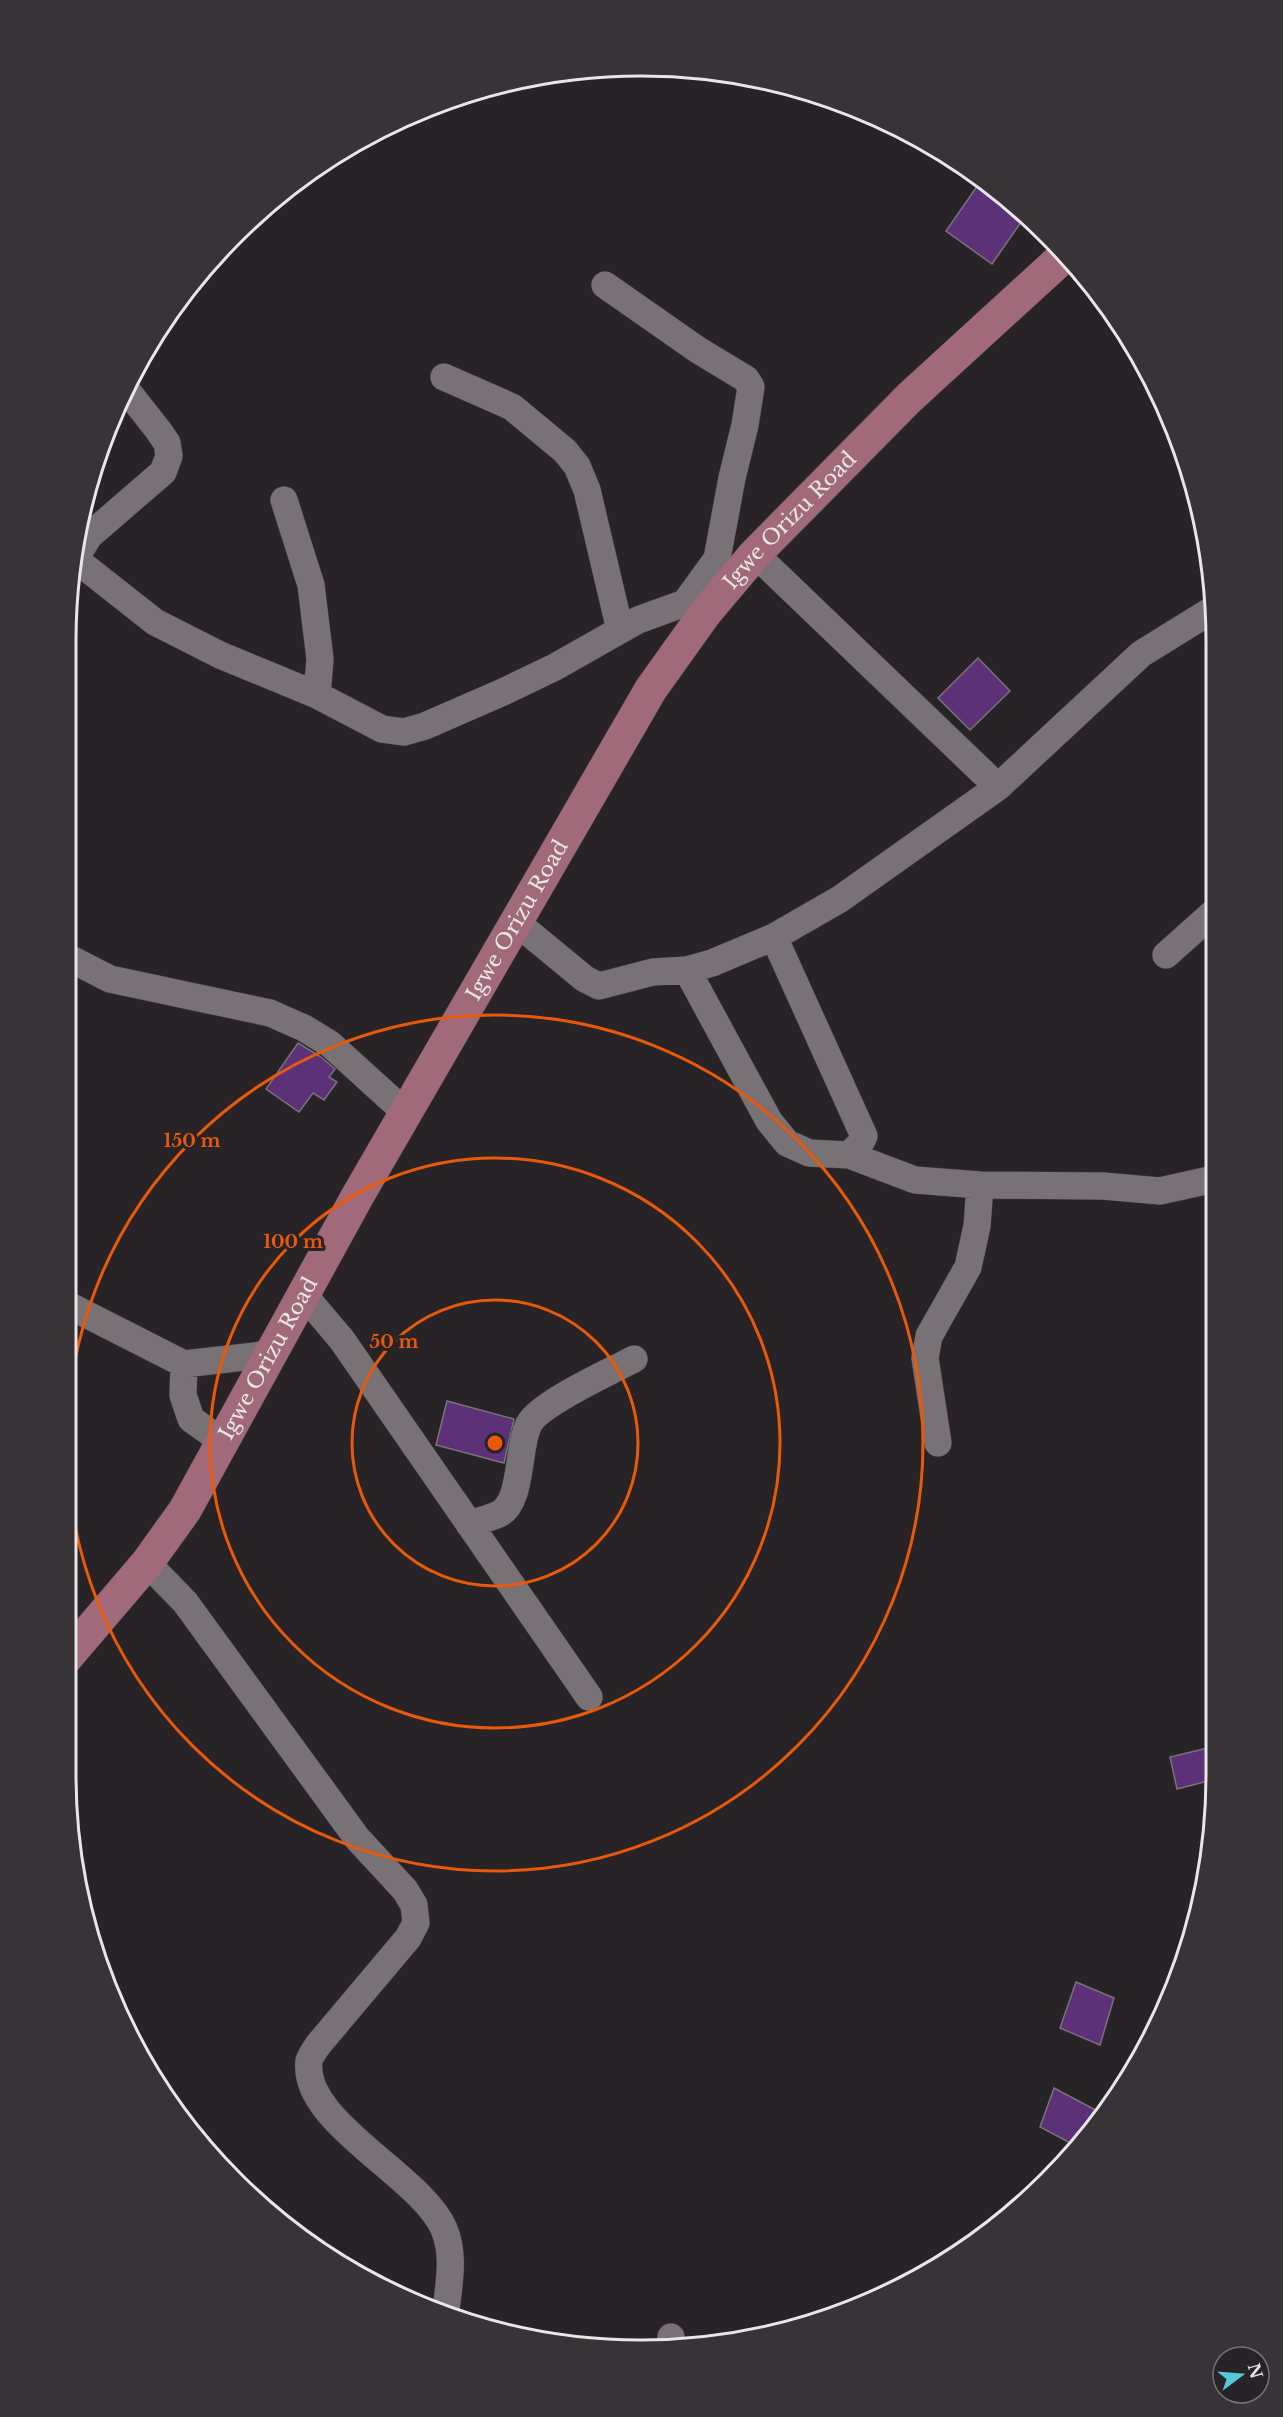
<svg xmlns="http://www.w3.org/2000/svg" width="1283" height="2417" viewBox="0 0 1283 2417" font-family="'Libre Baskerville',serif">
<rect width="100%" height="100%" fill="#282327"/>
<path fill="#5c3178" stroke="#777479" stroke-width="1.5" d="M 980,182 L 1021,209 L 1026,215 L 992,264 L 946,231 Z
M 978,658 L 1010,691 L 970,730 L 938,698 Z
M 298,1043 L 321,1057 L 335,1069 L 329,1077 L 337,1082 L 324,1100 L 313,1093 L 299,1112 L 266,1089 Z
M 447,1401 L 514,1419 L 504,1463 L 436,1445 Z
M 1216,1746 L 1216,1779 L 1177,1789 L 1170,1757 Z
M 1076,1982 L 1114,1998 L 1100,2045 L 1060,2028 Z
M 1054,2088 L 1105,2115 L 1098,2126 L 1078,2147 L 1040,2127 Z"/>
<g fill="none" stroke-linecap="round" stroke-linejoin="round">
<g stroke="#454144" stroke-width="28">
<path id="minor" d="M 605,285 L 698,350 L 746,379 L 751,387 L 745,425 L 732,478 L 717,559 L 721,568 L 734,579
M 444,377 L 512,407 L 565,451 L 577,466 L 587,490 L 620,630
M 284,500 L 311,585 L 320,659 L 317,695
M 755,554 L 998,787
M 75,559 L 155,622 L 220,655 L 317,695 L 382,729 L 404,732 L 425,726 L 503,692 L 555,667 L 638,620 L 685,603 L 706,612
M 75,559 L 89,536 L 163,472 L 169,456 L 167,443 L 158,430 L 125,388
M 685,603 L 717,559
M 517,923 L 585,979 L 599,986 L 653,972 L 687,970 L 712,963 L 774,937 L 840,899 L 998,787 L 1141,654 L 1212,610
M 774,937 L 864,1136 L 860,1144 L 849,1155
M 1166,955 L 1213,913
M 67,957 L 110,979 L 270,1013 L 304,1028 L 330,1044 L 406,1113
M 687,970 L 769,1121 L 787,1143 L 809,1153 L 849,1155 L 915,1180 L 980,1185 L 1103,1186 L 1160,1191 L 1214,1179
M 304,1295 L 342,1340 L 589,1697
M 66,1304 L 184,1364 L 271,1354
M 184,1364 L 183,1395 L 191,1419 L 223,1442
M 938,1443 L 925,1358 L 929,1336 L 968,1267 L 977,1226 L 980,1185
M 469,1524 C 479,1521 490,1518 499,1514 C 523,1502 517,1447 529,1424 C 540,1403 610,1372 634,1359
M 147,1563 L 185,1602 L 357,1838 L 405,1890 L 414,1905 L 416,1923 L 408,1938 L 318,2045 C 315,2050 310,2056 309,2061 C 301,2122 422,2176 444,2229 C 455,2255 449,2283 446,2310
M 671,2349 L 671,2337"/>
</g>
<g stroke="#454144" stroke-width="34">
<g id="major">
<path id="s1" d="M 66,1658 L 147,1563 L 185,1510 L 357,1197 L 651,689 L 706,612 L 755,554 L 909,398 L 1063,257"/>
</g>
</g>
<use href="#minor" stroke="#787276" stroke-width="27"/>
<use href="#major" stroke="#a16a7b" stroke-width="33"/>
</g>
<g fill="none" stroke="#e8590c" stroke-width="3">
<circle cx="495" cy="1443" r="143"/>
<circle cx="495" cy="1443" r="285"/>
<circle cx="495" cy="1443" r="428"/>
</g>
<g text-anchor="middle" stroke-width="6" stroke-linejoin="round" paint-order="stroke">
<g font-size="21" fill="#e9e6e8" stroke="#282327">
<text dy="7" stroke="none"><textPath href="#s1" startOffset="1353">Igwe Orizu Road</textPath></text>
<text dy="7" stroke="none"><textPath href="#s1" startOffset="867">Igwe Orizu Road</textPath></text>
<text dy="7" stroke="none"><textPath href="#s1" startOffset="363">Igwe Orizu Road</textPath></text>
</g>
</g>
<path d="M0 0H1283V2417H0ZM641 76H641A565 565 0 0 1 1206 641V1775A565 565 0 0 1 641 2340H641A565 565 0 0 1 76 1775V641A565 565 0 0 1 641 76Z" fill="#373336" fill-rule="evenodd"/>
<path fill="none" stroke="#e9e6e8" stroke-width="3" d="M641 76H641A565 565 0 0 1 1206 641V1775A565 565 0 0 1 641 2340H641A565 565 0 0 1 76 1775V641A565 565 0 0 1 641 76Z"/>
<circle cx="495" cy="1443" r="9" fill="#e8590c" stroke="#282327" stroke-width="3"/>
<g font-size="18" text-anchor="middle" font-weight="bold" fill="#e8590c" stroke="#282327" stroke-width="6" stroke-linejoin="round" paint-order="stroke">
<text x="192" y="1147">150 m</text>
<text x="293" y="1248">100 m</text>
<text x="394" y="1348">50 m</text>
</g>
<g transform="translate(1241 2375) rotate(74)"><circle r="28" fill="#282327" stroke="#757174" stroke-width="1.5"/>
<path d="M0-4.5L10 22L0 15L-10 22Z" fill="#52cbd8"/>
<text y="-9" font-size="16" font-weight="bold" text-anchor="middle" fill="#e9e6e8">N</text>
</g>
</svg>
